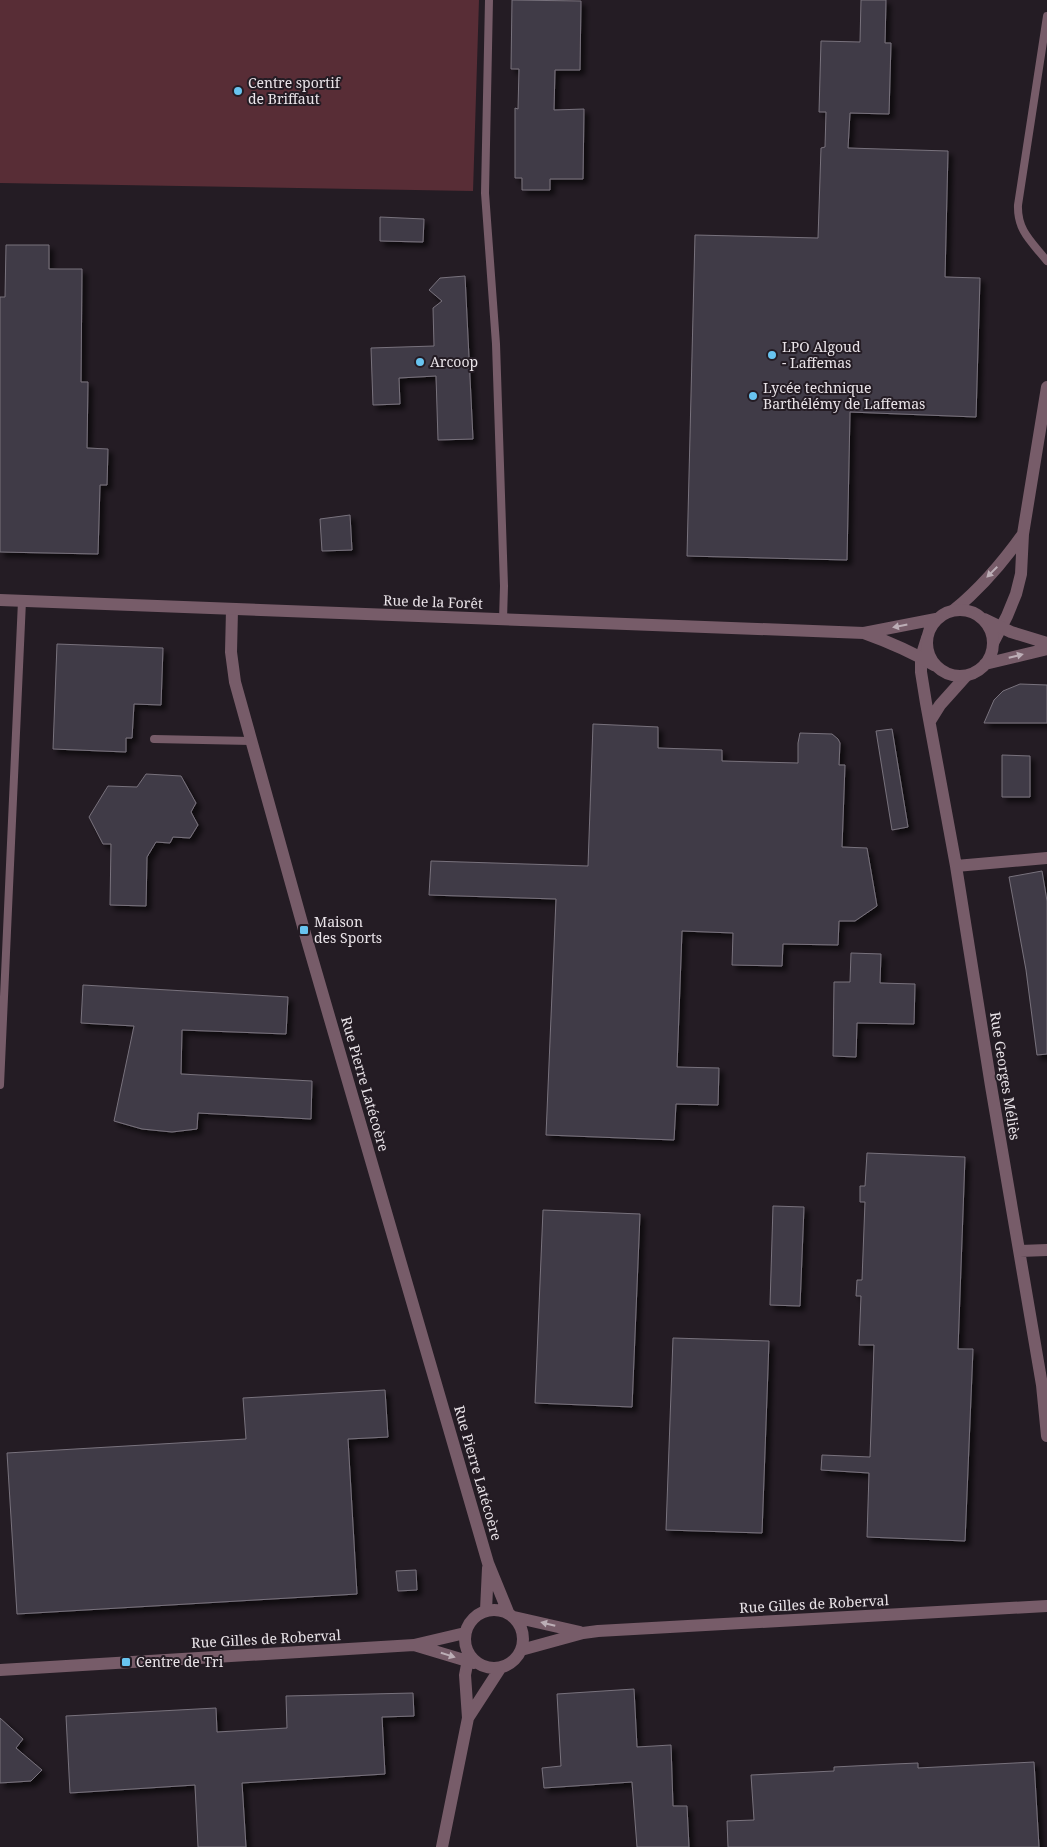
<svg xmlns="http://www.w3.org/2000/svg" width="1047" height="1847" viewBox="0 0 1047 1847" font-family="'Noto Serif',serif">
<defs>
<filter id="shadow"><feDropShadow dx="4.5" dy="4.5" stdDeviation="2.5" flood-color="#0009"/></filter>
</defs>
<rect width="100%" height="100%" fill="#241c24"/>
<path fill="#582d36" d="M 0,0 L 479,0 L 473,191 L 0,183 Z"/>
<path fill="#413b46" stroke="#78727d" filter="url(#shadow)" d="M 512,0 L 581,1 L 580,70 L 555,70 L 554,110 L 584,109 L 583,179 L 550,179 L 550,190 L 522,190 L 522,178 L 515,178 L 515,108 L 518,109 L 519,69 L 511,69 Z
M 861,0 L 886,0 L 885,43 L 891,43 L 889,114 L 850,113 L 848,148 L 948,151 L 945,277 L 980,278 L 976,417 L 850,412 L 847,560 L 687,556 L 695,235 L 818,238 L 821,148 L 825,147 L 826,112 L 819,112 L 821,41 L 860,42 Z
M 380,217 L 424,219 L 423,242 L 380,241 Z
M 6,245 L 49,245 L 49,269 L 82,269 L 81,382 L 88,382 L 87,448 L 108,449 L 107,485 L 100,485 L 98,554 L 0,552 L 0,297 L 5,297 Z
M 465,276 L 473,439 L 438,440 L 436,376 L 399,378 L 400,404 L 373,405 L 371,348 L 434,346 L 433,308 L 442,301 L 429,290 L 440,278 Z
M 350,515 L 352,550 L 322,551 L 320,519 Z
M 57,644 L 163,648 L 161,705 L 134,704 L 132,738 L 126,738 L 126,752 L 53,749 Z
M 1020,684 L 1047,685 L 1047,723 L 984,723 L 994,700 L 1003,691 Z
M 593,724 L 658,727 L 658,748 L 722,750 L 722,761 L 798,763 L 798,743 L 800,733 L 832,734 L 838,739 L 840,743 L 839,765 L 845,765 L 842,847 L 867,848 L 877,906 L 855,921 L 839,921 L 838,945 L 783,944 L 782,966 L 732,965 L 733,933 L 682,931 L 677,1067 L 719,1068 L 718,1105 L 676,1104 L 674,1140 L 546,1135 L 556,899 L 429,895 L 431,861 L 588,866 Z
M 892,729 L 908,827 L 892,830 L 876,731 Z
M 1002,755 L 1030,756 L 1030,797 L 1002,797 Z
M 146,774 L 181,776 L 196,803 L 191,812 L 198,825 L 190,838 L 173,837 L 170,843 L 156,842 L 147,857 L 146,906 L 110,905 L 111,844 L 103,844 L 89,817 L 108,786 L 137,787 Z
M 1042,871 L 1047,901 L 1047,1054 L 1037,1055 L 1026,970 L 1009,877 Z
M 851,953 L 881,954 L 880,983 L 915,984 L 914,1024 L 857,1023 L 856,1057 L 833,1056 L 834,982 L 850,982 Z
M 83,985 L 288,997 L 286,1034 L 182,1030 L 181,1074 L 312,1081 L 311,1119 L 198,1113 L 197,1129 L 172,1132 L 142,1129 L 114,1121 L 134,1026 L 81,1023 Z
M 867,1153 L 965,1157 L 958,1349 L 973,1349 L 965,1541 L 867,1537 L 869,1473 L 821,1470 L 822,1455 L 870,1457 L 874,1345 L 859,1345 L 861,1296 L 856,1296 L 857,1280 L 862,1280 L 865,1202 L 860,1202 L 860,1186 L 865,1186 Z
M 773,1206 L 804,1207 L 800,1306 L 770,1305 Z
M 543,1210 L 640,1214 L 632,1407 L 535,1403 Z
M 673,1338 L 769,1341 L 762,1533 L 666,1530 Z
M 385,1390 L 388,1437 L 348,1439 L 357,1594 L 17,1614 L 7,1453 L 246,1439 L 243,1398 Z
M 416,1570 L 417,1590 L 398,1591 L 396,1571 Z
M 634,1689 L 637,1747 L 671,1745 L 673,1806 L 687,1806 L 689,1847 L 637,1847 L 632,1782 L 544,1788 L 542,1768 L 561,1766 L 557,1694 Z
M 413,1693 L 414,1716 L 382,1717 L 385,1774 L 242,1783 L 246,1847 L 198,1847 L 195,1785 L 70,1793 L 66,1716 L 216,1708 L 217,1732 L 287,1728 L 286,1696 Z
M 0,1718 L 23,1739 L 16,1748 L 42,1770 L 31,1781 L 0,1783 Z
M 1034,1762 L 1039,1847 L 728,1847 L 727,1821 L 754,1820 L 751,1775 L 834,1771 L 834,1767 L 894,1764 L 918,1763 L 918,1768 Z"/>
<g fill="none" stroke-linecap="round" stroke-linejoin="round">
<path stroke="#775c69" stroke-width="8" d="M 489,0 L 485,193 L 496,344 L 504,586 L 503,620
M 1047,16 L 1018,205 C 1017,231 1032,242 1047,261
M 154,739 L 251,741
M 0,1085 L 22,601"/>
<path stroke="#775c69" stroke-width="12" d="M 232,610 L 231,652 L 235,682 L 304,930 L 488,1563 L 508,1612
M 954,610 C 981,588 1003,562 1023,534
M 927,638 L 921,657 L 921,672 L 926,703 L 956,866 L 991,1086 L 1042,1385 L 1047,1436
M 993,643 L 1007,616 L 1016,594 L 1021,574 L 1023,534 L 1047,387
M 930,721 L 940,705 L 966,676
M 956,866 L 1047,858
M 1020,1251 L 1047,1250
M465 1639a29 29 0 1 1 58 0a29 29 0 1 1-58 0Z
M 486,1610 L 488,1568
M 514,1617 L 580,1632
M 414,1645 L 474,1663
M 521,1650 L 583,1633 L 598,1631 L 1047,1606
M 0,1670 L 414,1645 L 465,1633
M 468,1718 L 501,1667
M 442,1847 L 468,1718 L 465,1675 L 469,1654"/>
<path stroke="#775c69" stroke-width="12" d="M 0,600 L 864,633 L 936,619
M927 643a33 33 0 1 1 66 0a33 33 0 1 1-66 0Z
M 984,619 L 1011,632 L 1047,643
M 864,633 C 889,642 912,652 934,665
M 985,664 L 1047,649"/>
</g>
<defs><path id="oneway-solid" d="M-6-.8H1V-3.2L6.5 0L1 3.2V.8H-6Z" transform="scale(1.25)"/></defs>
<g fill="#bcaeb6">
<use href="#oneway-solid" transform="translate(992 572) rotate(135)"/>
<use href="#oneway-solid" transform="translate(900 626) rotate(169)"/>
<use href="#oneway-solid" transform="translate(1016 656) rotate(-14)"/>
<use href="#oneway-solid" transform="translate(548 1624) rotate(-166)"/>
<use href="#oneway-solid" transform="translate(448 1655) rotate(17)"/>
</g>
<g fill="#68c4f0" stroke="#241c24" stroke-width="2">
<circle cx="238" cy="91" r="5"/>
<circle cx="772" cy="355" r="5"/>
<circle cx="420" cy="362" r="5"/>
<circle cx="753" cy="396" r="5"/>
<rect x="299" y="925" width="10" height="10" rx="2.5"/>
<rect x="121" y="1657" width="10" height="10" rx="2.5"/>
</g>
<g text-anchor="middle" stroke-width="4" stroke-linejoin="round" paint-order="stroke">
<g font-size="14" fill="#eae4e9" stroke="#241c24" text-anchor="start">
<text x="248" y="88">Centre sportif<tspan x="248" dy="16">de Briffaut</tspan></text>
<text x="782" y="352">LPO Algoud<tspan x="782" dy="16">- Laffemas</tspan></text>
<text x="430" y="367">Arcoop</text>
<text x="763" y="393">Lycée technique<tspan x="763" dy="16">Barthélémy de Laffemas</tspan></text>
<text x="314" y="927">Maison<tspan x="314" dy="16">des Sports</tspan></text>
<text x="136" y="1667">Centre de Tri</text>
</g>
<g font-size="14" fill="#eae4e9" stroke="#241c24">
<text transform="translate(433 602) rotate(2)" y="5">Rue de la Forêt</text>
<text transform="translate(1005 1076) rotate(81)" y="5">Rue Georges Méliès</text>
<text transform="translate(365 1084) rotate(74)" y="5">Rue Pierre Latécoère</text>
<text transform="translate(478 1473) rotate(74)" y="5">Rue Pierre Latécoère</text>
<text transform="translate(814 1604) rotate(-3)" y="5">Rue Gilles de Roberval</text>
<text transform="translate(266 1639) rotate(-3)" y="5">Rue Gilles de Roberval</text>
</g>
</g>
</svg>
